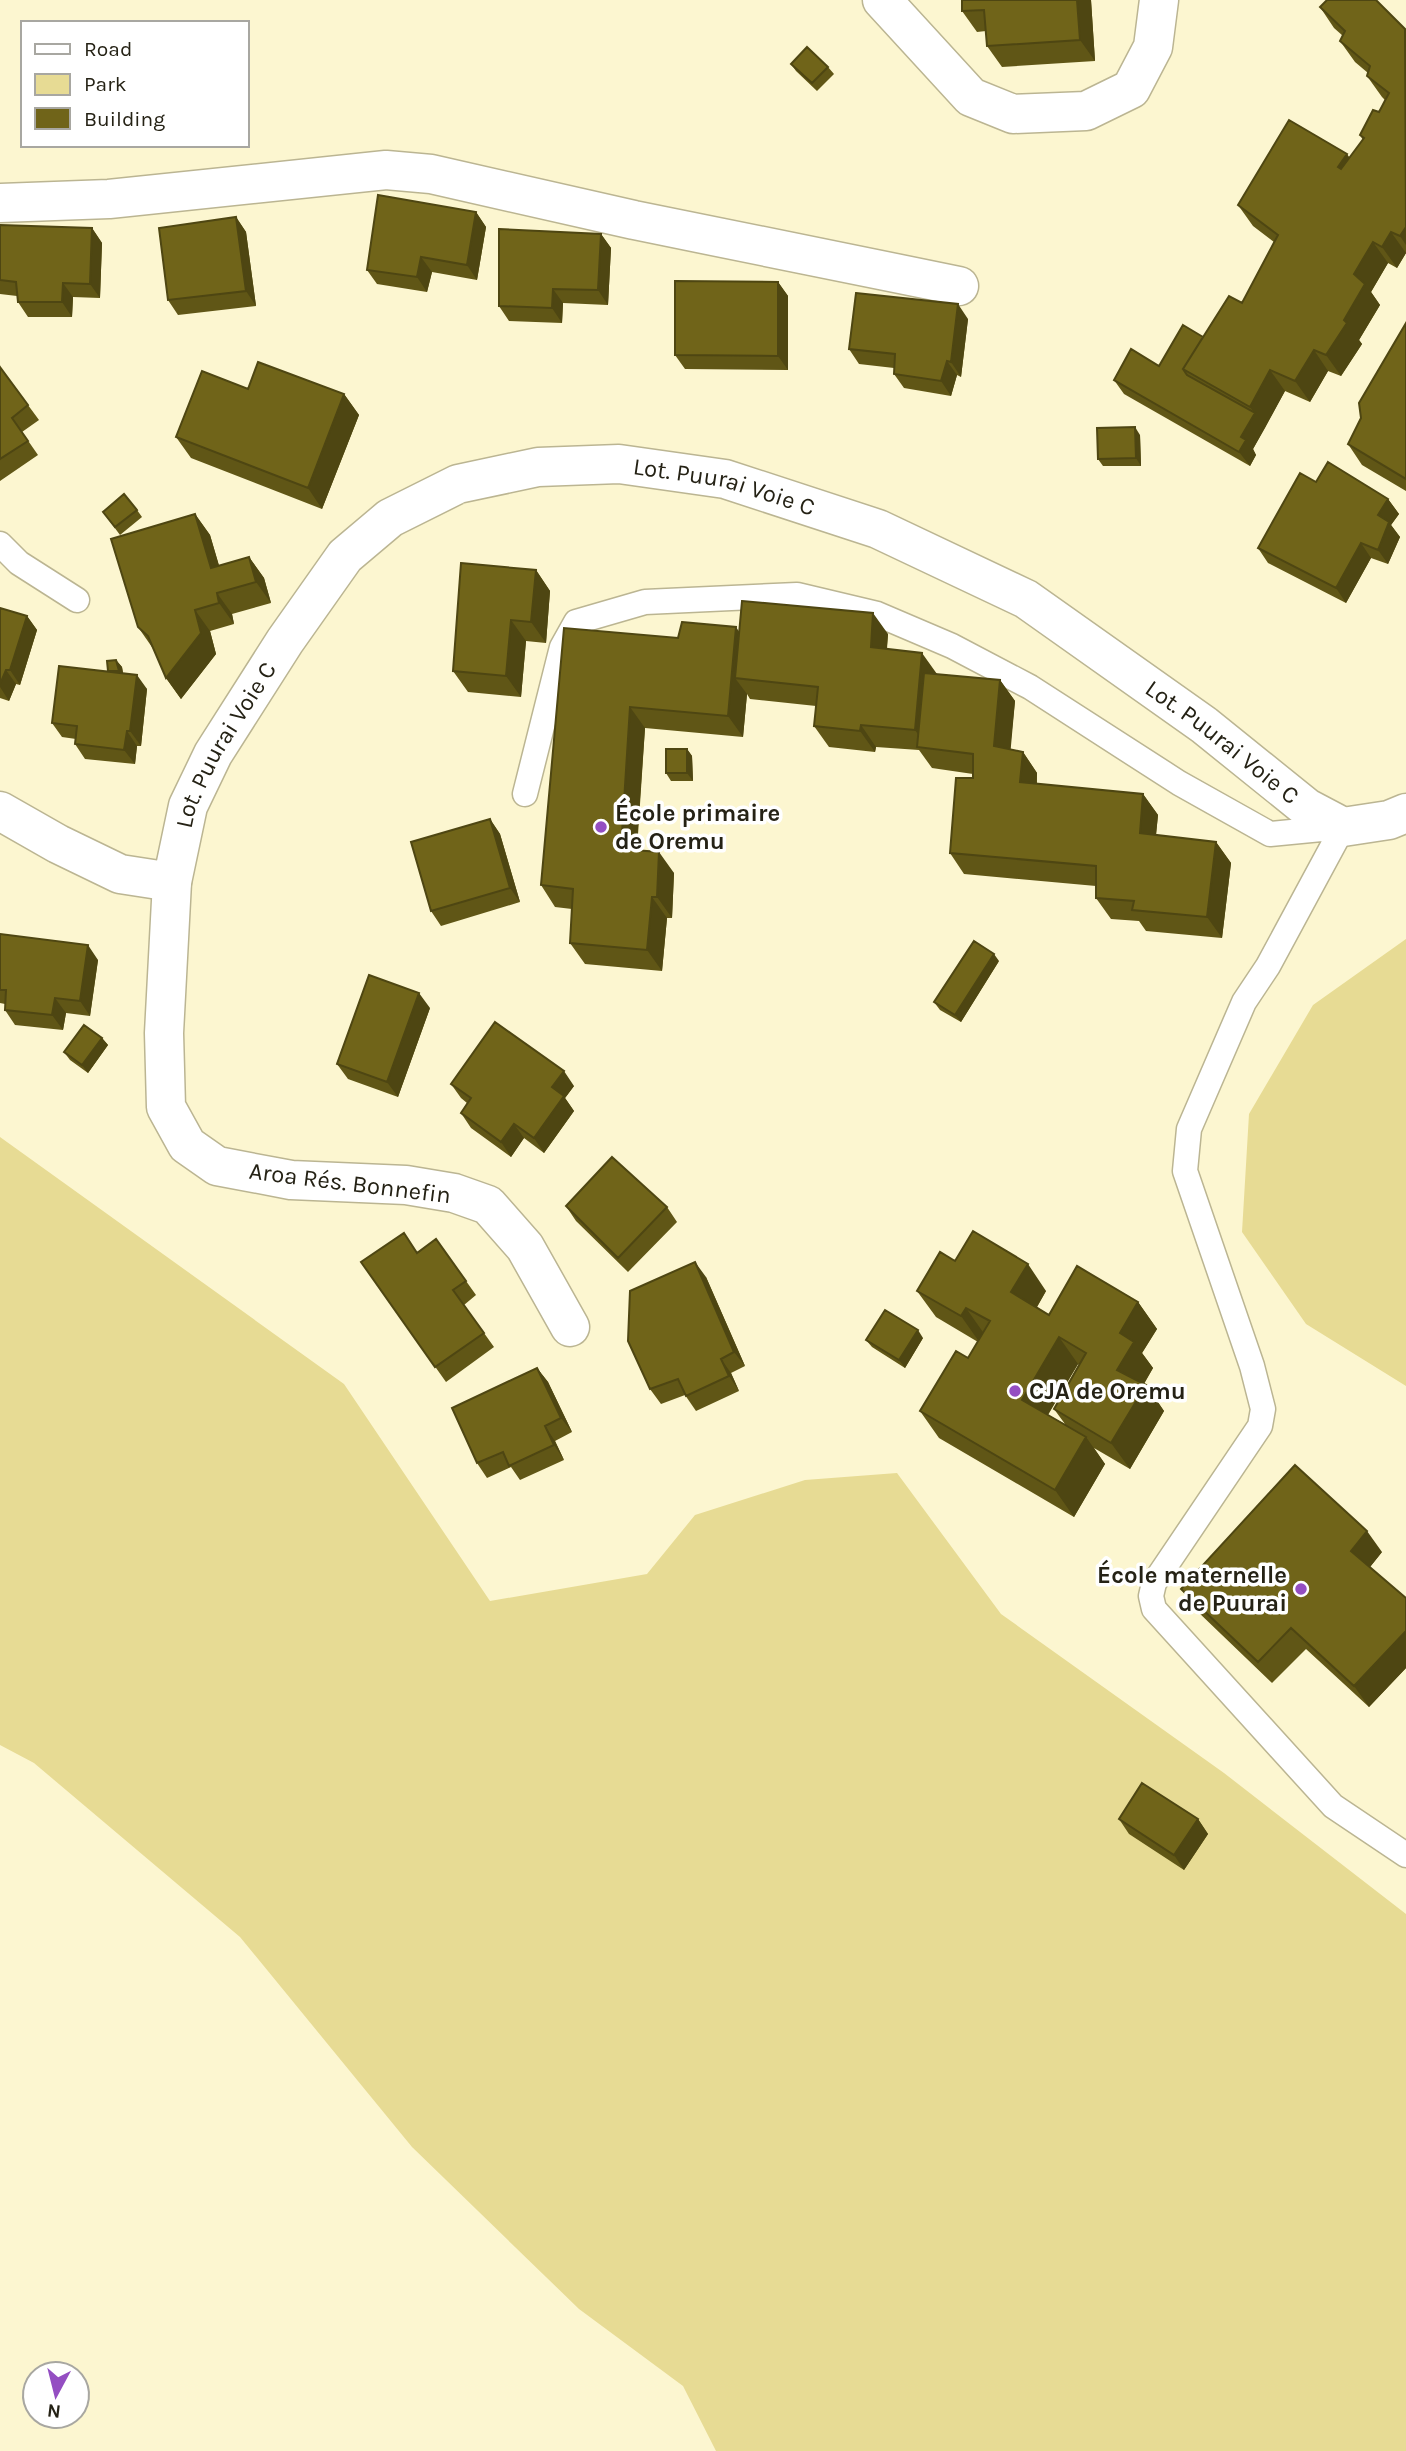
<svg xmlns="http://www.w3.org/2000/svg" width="1406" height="2451" viewBox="0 0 1406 2451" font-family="Karla,sans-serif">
<rect width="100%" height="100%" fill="#fcf6d0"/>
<path fill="#e7db94" d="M 1406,939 L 1406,1386 L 1306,1324 L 1242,1232 L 1249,1114 L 1313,1005 Z
M 0,1137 L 344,1384 L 490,1601 L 647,1574 L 695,1515 L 805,1480 L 897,1473 L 1001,1614 L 1224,1773 L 1406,1914 L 1406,2451 L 716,2451 L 683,2386 L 579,2309 L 412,2147 L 240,1937 L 34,1763 L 0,1745 Z"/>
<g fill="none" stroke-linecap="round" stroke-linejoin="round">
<g stroke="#bbb592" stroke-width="27">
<path id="service" d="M 0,544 L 19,563 L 77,600
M 525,794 L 562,647 L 576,622 L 645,602 L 797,595 L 877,614 L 952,646 L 1030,687 L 1179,783 L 1270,834 L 1342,827
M 1343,827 L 1268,966 L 1244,1002 L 1189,1129 L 1185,1171 L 1252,1366 L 1263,1409 L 1260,1426 L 1154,1583 L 1151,1596 L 1154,1609 L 1333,1806 L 1406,1855"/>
</g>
<g stroke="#bbb592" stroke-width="41">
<g id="minor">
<path d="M 0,203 L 109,199 L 386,170 L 431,174 L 634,220 L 959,286"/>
<path d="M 0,811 L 58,844 L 120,874 L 172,882"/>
<path id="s1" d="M 570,1327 L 525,1247 L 488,1205 L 454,1193 L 406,1185 L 291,1180 L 217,1166 L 187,1145 L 166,1107 L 164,1033 L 172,882 L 188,806 L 213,754 L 285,641 L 345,556 L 390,518 L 458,484 L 538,467 L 619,464 L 725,479 L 878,529 L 1026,599 L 1204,725 L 1307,808 L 1343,827 L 1389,820 L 1406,813"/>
</g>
</g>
<g stroke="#bbb592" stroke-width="41">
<path id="secondary" d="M 882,0 L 971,97 L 1013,114 L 1086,111 L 1131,89 L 1153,47 L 1159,0"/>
</g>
<use href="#service" stroke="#fff" stroke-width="24"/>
<use href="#minor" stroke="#fff" stroke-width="38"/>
<use href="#secondary" stroke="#fff" stroke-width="38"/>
</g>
<path fill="#605616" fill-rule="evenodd" d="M 1091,0 L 1095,61 L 1002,67 L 987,46 L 986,31 L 977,32 L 962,11 Z
M 1376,0 L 1406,30 L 1406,253 L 1397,268 L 1388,263 L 1371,292 L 1380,305 L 1359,340 L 1362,344 L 1341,376 L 1328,371 L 1310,402 L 1285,391 L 1253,449 L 1256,455 L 1250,466 L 1124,394 L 1114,380 L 1159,366 L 1203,337 L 1242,303 L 1274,242 L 1253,226 L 1238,205 L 1349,158 L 1363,140 L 1360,135 L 1379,112 L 1385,100 L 1382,97 L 1367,76 L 1368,73 L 1355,62 L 1340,41 L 1343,36 L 1334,28 L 1320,7 Z
M 791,64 L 828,67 L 834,74 L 817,91 L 796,71 Z
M 476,212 L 486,227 L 477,280 L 432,272 L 427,292 L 377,284 L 367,270 Z
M 236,217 L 246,232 L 256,306 L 178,315 L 168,300 Z
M 0,225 L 92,228 L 102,243 L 100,298 L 73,297 L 72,317 L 28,317 L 18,302 L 17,296 L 0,294 Z
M 601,234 L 611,248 L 608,305 L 563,303 L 562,323 L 509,321 L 499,306 Z
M 778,282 L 788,296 L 788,370 L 685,369 L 675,355 Z
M 968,319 L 961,377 L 957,375 L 951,396 L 904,388 L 894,374 L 894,368 L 859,364 L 849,349 Z
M 1406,323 L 1406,491 L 1362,465 L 1348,444 L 1361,418 Z
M 0,367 L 39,420 L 22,432 L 38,455 L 0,481 Z
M 248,389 L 344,394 L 359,415 L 322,509 L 191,458 L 176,437 Z
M 1140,435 L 1141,466 L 1103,466 L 1098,459 Z
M 1316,482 L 1388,499 L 1399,514 L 1391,525 L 1400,537 L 1388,564 L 1371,558 L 1346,603 L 1268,563 L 1258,548 Z
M 137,510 L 142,517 L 120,535 L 103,512 Z
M 195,514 L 210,535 L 219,566 L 249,557 L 264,578 L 271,603 L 232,614 L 234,624 L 210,631 L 216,654 L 181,699 L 166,678 L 154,650 L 138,627 Z
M 536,570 L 550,591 L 546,643 L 526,641 L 521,697 L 468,692 L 453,671 Z
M 0,608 L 27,616 L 37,630 L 20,685 L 16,684 L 9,701 L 0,698 Z
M 564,628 L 678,638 L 739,632 L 888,634 L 887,649 L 937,674 L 1000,680 L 1015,701 L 1010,749 L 1023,752 L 1037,773 L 1037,784 L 1143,794 L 1158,815 L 1156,835 L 1216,842 L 1231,863 L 1222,938 L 1146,931 L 1139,921 L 1111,919 L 1096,898 L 1096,886 L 964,874 L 950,853 L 973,778 L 973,774 L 932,768 L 919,750 L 876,747 L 875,752 L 829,747 L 814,726 L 816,706 L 750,699 L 747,694 L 743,737 L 645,728 L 637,850 L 674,873 L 672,918 L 667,918 L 662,971 L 585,964 L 570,943 L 572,909 L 555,907 L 541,885 Z
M 116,660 L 122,667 L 123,673 L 147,689 L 141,746 L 137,746 L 135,764 L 85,759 L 75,744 L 76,739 L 62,737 L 52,723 L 109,672 Z
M 687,749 L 692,756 L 693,781 L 671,781 L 666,773 Z
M 490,819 L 500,834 L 520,902 L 441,926 L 431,911 Z
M 0,934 L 98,960 L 90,1016 L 66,1013 L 63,1030 L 15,1025 L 5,1010 L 5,1004 L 0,1003 Z
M 999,961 L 961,1022 L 940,1010 L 934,1002 Z
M 430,1008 L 398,1097 L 348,1079 L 337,1064 Z
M 102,1038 L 108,1045 L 88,1073 L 70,1060 L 64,1052 Z
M 451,1084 L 574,1086 L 565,1098 L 574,1111 L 544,1153 L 524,1138 L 511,1157 L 471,1128 L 461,1113 L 467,1103 L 461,1098 Z
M 566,1206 L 667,1207 L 677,1222 L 628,1272 L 576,1221 Z
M 436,1239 L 476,1295 L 464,1305 L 494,1347 L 446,1382 L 361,1262 L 417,1253 Z
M 955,1261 L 1046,1291 L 1037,1307 L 1049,1315 L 1138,1302 L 1157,1329 L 1142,1353 L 1153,1368 L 1144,1384 L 1146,1385 L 1164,1411 L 1130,1469 L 1094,1448 L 1105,1464 L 1074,1517 L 939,1438 L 920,1411 L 968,1358 L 978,1342 L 936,1317 L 917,1291 ZM 1078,1364 L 1079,1365 L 1054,1409 L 1065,1424 L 1048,1415 Z
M 706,1277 L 745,1366 L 731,1373 L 739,1391 L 696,1411 L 685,1395 L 661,1404 L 650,1389 Z
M 923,1338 L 905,1368 L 872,1347 L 866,1340 Z
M 537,1368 L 548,1382 L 572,1432 L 555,1441 L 564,1460 L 520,1480 L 511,1467 L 487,1478 L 477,1463 Z
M 1382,1552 L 1370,1567 L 1406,1598 L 1406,1668 L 1369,1707 L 1306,1649 L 1272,1683 L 1196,1610 L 1181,1589 Z
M 1119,1819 L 1198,1819 L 1208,1834 L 1184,1870 L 1129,1834 Z"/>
<path fill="#4e4612" d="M 1077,0 L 1091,0 L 1095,61 L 1080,40 Z
M 1347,154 L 1362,175 L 1353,188 L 1338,167 Z
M 476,212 L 486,227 L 477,280 L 467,265 Z
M 236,217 L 246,232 L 256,306 L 246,291 Z
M 1406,227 L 1406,245 L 1400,236 Z
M 92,228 L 102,243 L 100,298 L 90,284 Z
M 1391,232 L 1406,253 L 1397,268 L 1382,247 Z
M 601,234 L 611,248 L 608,305 L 598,290 Z
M 1373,242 L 1388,263 L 1371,292 L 1380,305 L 1359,340 L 1362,344 L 1341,376 L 1326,355 L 1344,320 L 1354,274 Z
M 421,257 L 432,272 L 427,292 L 417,277 Z
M 778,282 L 788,296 L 788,370 L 778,356 Z
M 63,283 L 73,297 L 72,317 L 62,302 Z
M 553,289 L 563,303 L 562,323 L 552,308 Z
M 958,304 L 968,319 L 961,377 L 951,362 Z
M 1314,350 L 1328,371 L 1310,402 L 1295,381 Z
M 947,361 L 957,375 L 951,396 L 941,381 Z
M 1270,370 L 1285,391 L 1265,428 L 1250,407 Z
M 344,394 L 359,415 L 322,509 L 308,488 Z
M 1255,413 L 1265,428 L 1253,449 L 1256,455 L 1250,466 L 1239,452 L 1241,437 Z
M 1135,427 L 1140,435 L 1141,466 L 1136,458 Z
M 1388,499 L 1399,514 L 1391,525 L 1400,537 L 1388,564 L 1378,550 L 1378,515 Z
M 195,514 L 210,535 L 226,589 L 211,568 Z
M 1361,543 L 1371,558 L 1346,603 L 1336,588 Z
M 249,557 L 264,578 L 271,603 L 256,582 Z
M 536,570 L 550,591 L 546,643 L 531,622 Z
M 217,593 L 232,614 L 234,624 L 219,603 Z
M 195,610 L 210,631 L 216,654 L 181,699 L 166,678 Z
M 873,613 L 888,634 L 885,668 L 871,647 Z
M 27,616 L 37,630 L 20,685 L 10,670 Z
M 511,620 L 526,641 L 521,697 L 506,676 Z
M 736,627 L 750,648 L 735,678 L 747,694 L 743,737 L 728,716 Z
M 922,653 L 937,674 L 930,749 L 928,749 L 915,730 Z
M 116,660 L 122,667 L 124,679 L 119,671 Z
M 6,670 L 16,684 L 9,701 L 0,687 L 0,684 Z
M 137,675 L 147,689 L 141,746 L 130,731 Z
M 1000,680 L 1015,701 L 1009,768 L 994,746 Z
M 630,707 L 645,728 L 635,870 L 621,849 Z
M 861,725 L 876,747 L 875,752 L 860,731 Z
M 127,731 L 137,746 L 135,764 L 124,750 Z
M 687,749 L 692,756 L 693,781 L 687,773 Z
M 1023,752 L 1037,773 L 1035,803 L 1020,782 Z
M 1143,794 L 1158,815 L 1154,854 L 1140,833 Z
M 490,819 L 500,834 L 520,902 L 510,888 Z
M 1216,842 L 1231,863 L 1222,938 L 1207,917 Z
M 659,852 L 674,873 L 672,918 L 657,897 Z
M 652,897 L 667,918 L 662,971 L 647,950 Z
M 88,945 L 98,960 L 90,1016 L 80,1001 Z
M 994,954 L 999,961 L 961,1022 L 955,1015 Z
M 419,993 L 430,1008 L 398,1097 L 387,1082 Z
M 55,998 L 66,1013 L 63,1030 L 52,1015 Z
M 102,1038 L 108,1045 L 88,1073 L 82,1065 Z
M 564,1071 L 574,1086 L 565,1098 L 574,1111 L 544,1153 L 534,1138 L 552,1087 Z
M 514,1124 L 524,1138 L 511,1157 L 501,1142 Z
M 695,1262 L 706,1277 L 745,1366 L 734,1352 Z
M 1028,1264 L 1046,1291 L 1030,1319 L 1011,1292 Z
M 1138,1302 L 1157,1329 L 1142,1353 L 1153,1368 L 1136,1397 L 1117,1370 L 1120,1333 Z
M 966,1308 L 985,1335 L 980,1343 L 961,1316 Z
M 918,1330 L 923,1338 L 905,1368 L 899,1360 Z
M 1059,1337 L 1078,1364 L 1041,1426 L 1022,1400 Z
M 721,1359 L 731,1373 L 739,1391 L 729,1376 Z
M 537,1368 L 548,1382 L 572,1432 L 561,1418 Z
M 1146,1385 L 1164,1411 L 1130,1469 L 1111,1443 Z
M 545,1426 L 555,1441 L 564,1460 L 554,1445 Z
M 1086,1437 L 1105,1464 L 1074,1517 L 1055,1490 Z
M 1367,1531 L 1382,1552 L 1366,1572 L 1351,1551 Z
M 1406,1631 L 1406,1668 L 1369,1707 L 1354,1686 Z
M 1198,1819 L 1208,1834 L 1184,1870 L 1174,1855 Z"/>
<path fill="#706419" stroke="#4e4612" stroke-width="2" d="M 962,0 L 1077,0 L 1080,40 L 987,46 L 984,10 L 962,11 Z
M 1327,0 L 1376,0 L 1405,29 L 1406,227 L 1400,236 L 1391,232 L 1382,247 L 1373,242 L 1354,274 L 1365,284 L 1344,320 L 1347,323 L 1326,355 L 1314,350 L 1295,381 L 1270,370 L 1250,407 L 1183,369 L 1229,296 L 1242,303 L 1278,235 L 1238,205 L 1289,120 L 1347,154 L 1338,167 L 1341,169 L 1364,138 L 1360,135 L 1373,110 L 1379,112 L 1389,93 L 1367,76 L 1370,66 L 1340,41 L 1345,31 L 1320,7 Z
M 807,47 L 828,67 L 812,83 L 791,64 Z
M 378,195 L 476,212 L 467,265 L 421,257 L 417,277 L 367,270 Z
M 236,217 L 246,291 L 168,300 L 159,228 Z
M 0,225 L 92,228 L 90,284 L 63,283 L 62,302 L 18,302 L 16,282 L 0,280 Z
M 499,229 L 601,234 L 598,290 L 553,289 L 552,308 L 499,306 Z
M 675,281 L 778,282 L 778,356 L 675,355 Z
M 856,293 L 958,304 L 951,362 L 947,361 L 941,381 L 894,374 L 895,354 L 849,349 Z
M 1406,323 L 1406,479 L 1348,444 L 1361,418 L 1359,403 Z
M 1183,325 L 1203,337 L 1183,369 L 1187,375 L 1255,413 L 1241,437 L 1246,440 L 1239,452 L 1114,380 L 1131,349 L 1159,366 Z
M 258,362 L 344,394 L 308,488 L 176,437 L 202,371 L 248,389 Z
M 0,367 L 28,405 L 12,418 L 28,441 L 0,459 Z
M 1135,427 L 1136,458 L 1098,459 L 1097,428 Z
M 1328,462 L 1388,499 L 1378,515 L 1389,522 L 1378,550 L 1361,543 L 1336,588 L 1258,548 L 1300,473 L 1316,482 Z
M 124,494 L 137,510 L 115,527 L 103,512 Z
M 195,514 L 211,568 L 249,557 L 256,582 L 217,593 L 219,603 L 195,610 L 201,633 L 166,678 L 148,636 L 138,627 L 111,539 Z
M 461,563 L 536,570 L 531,622 L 511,620 L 506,676 L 453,671 Z
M 742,601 L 873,613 L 871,647 L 922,653 L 915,730 L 861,725 L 860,731 L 814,726 L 818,687 L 735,678 Z
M 0,608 L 27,616 L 10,670 L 6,670 L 0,684 Z
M 682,622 L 736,627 L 728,716 L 630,707 L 621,849 L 659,852 L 657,897 L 652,897 L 647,950 L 570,943 L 573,889 L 541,885 L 564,628 L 678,638 Z
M 116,660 L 119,671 L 108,671 L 107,661 Z
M 59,666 L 137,675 L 130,731 L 127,731 L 124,750 L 75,744 L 77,726 L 52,723 Z
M 924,673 L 1000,680 L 994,746 L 1023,752 L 1020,782 L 1143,794 L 1140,833 L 1216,842 L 1207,917 L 1132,910 L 1134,901 L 1096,898 L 1096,866 L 950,853 L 956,778 L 973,778 L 973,754 L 917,747 Z
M 666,749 L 687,749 L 687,773 L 666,773 Z
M 490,819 L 510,888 L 431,911 L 411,842 Z
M 0,934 L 88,945 L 80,1001 L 55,998 L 52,1015 L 5,1010 L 6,990 L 0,990 Z
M 974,941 L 994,954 L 955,1015 L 934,1002 Z
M 369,975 L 419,993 L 387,1082 L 337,1064 Z
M 495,1022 L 564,1071 L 552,1087 L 564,1096 L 534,1138 L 514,1124 L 501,1142 L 461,1113 L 471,1098 L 451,1084 Z
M 84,1025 L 102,1038 L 82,1065 L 64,1052 Z
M 612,1157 L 667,1207 L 618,1258 L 566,1206 Z
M 973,1231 L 1028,1264 L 1011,1292 L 1049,1315 L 1077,1266 L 1138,1302 L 1120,1333 L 1134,1342 L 1117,1370 L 1146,1385 L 1111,1443 L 1054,1409 L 1086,1353 L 1059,1337 L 1022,1400 L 1086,1437 L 1055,1490 L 920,1411 L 956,1351 L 968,1358 L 990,1321 L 966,1308 L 961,1316 L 917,1291 L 940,1252 L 955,1261 Z
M 404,1233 L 417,1253 L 436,1239 L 466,1281 L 453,1290 L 484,1333 L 435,1367 L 361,1262 Z
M 695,1262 L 734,1352 L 721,1359 L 729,1376 L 686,1396 L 678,1379 L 650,1389 L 628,1341 L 630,1291 Z
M 885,1310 L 918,1330 L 899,1360 L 866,1340 Z
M 537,1368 L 561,1418 L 545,1426 L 554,1445 L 509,1466 L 503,1452 L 477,1463 L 452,1408 Z
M 1295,1465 L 1367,1531 L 1351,1551 L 1406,1598 L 1406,1631 L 1354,1686 L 1291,1628 L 1258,1662 L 1181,1589 Z
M 1142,1783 L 1198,1819 L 1174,1855 L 1119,1819 Z"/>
<g fill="#944ec2" stroke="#fff" stroke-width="2.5">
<circle cx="601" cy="827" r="7"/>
<circle cx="1015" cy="1391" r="7"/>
<circle cx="1301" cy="1589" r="7"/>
</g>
<g text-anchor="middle" stroke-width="7" stroke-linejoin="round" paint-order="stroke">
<g font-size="24" fill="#252215" stroke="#fff">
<text dy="8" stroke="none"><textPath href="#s1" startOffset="1507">Lot. Puurai Voie C</textPath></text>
<text dy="8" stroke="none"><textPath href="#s1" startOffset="2074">Lot. Puurai Voie C</textPath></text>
<text dy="8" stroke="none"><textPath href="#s1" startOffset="877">Lot. Puurai Voie C</textPath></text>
<text transform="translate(350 1183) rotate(7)" y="8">Aroa Rés. Bonnefin</text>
</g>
<g font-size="24" font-weight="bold" fill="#252215" stroke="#fff" text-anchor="start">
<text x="615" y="821">École primaire<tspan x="615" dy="28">de Oremu</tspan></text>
<text x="1029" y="1399">CJA de Oremu</text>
<text x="1287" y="1583" text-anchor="end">École maternelle<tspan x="1287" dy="28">de Puurai</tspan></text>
</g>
</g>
<rect x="21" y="21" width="228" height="126" fill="#ffffff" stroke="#a8a7a1" stroke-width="2"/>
<rect x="35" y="44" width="35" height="10" fill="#ffffff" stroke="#a8a7a1" stroke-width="2"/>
<text x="84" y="56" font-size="21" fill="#252215">Road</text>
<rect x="35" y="74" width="35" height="21" fill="#e7db94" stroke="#a8a7a1" stroke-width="2"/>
<text x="84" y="91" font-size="21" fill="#252215">Park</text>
<rect x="35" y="108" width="35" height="21" fill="#706419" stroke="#a8a7a1" stroke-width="2"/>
<text x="84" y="126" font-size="21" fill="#252215">Building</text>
<g transform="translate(56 2395) rotate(187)"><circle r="33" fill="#ffffff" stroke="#a8a7a1" stroke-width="2"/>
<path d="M0-5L12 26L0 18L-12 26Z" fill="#944ec2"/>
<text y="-10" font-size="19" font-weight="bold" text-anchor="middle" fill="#252215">N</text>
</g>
</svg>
